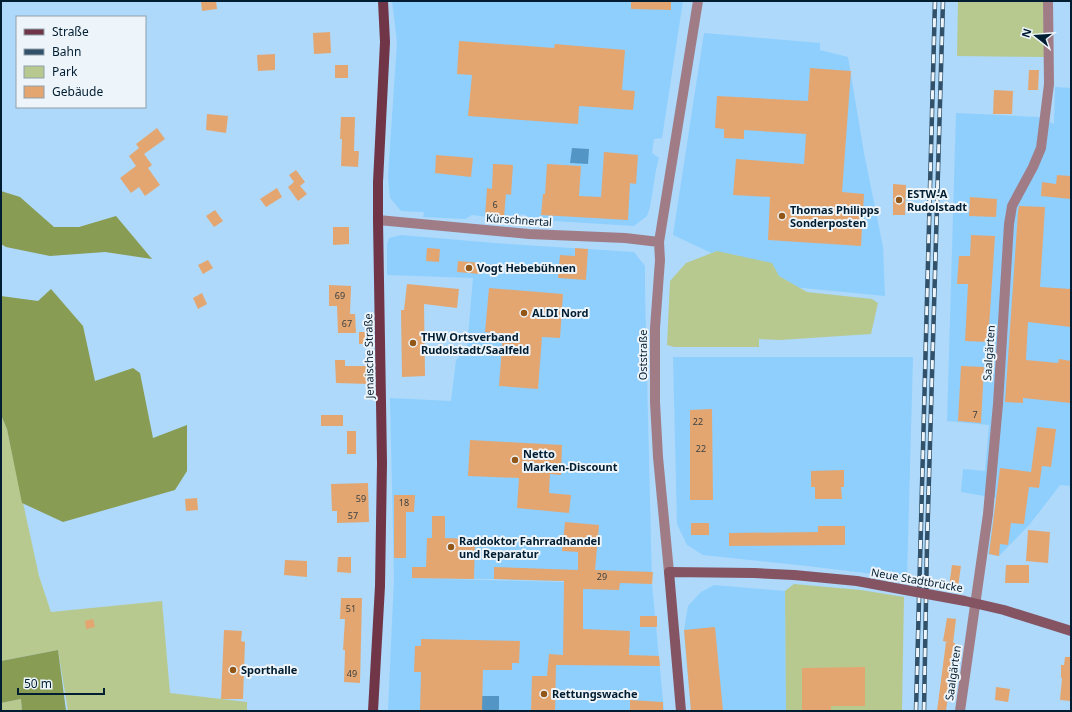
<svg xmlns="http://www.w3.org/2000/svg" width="1072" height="712" viewBox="0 0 1072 712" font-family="'Noto Sans',sans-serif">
<rect width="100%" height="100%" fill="#aed9fa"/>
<path fill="#8ecffe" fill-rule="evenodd" d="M 392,1 L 683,1 L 662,138 L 654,139 L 652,153 L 659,158 L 656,170 L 650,207 L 647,216 L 634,226 L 538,220 L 522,214 L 514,220 L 472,215 L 465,219 L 423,217 L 424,212 L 401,211 L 390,198 L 388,177 L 397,42 Z
M 704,33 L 820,43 L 820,50 L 848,57 L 864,153 L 883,247 L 885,296 L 782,286 L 673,235 Z
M 1055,87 L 1071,88 L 1071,486 L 1060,485 L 1030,524 L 999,556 L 988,554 L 996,498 L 961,492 L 963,469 L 985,471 L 989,425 L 947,421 L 956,113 L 1038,117 L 1054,124 Z
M 401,235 L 494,243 L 634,252 L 645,266 L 645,291 L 652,584 L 664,711 L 388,711 L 394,578 L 390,398 L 451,401 L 456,360 L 467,348 L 473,278 L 387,275 L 387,244 L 389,238 ZM 410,578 L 494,579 L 600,582 L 600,583 Z
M 673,357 L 913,357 L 907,578 L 807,566 L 703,555 L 687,545 L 677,524 Z
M 714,585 L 785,591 L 786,711 L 691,711 L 684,630 L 688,606 L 701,592 Z"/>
<path fill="#b8c990" d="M 958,1 L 1043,1 L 1045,57 L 957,56 Z
M 717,251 L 772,263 L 779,276 L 807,292 L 872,299 L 878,303 L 871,334 L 780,340 L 759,339 L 759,347 L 674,347 L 667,345 L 670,281 L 686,263 Z
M 1,415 L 7,429 L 39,576 L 51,612 L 162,601 L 170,693 L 247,702 L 247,711 L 68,711 L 58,650 L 1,661 Z
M 794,584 L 861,590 L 904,597 L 902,711 L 786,711 L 785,591 Z
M 21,699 L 22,711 L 1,711 L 1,703 Z"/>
<path fill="#899c54" d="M 1,191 L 20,197 L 54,227 L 79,227 L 116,216 L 152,259 L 105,252 L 50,256 L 6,247 L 1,244 Z
M 51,289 L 83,326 L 95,381 L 133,368 L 140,373 L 153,438 L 187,425 L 187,471 L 175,490 L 63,522 L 22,503 L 7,429 L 1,415 L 1,296 L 38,301 Z
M 58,650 L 66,711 L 22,711 L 21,699 L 1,703 L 1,661 Z"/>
<path fill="#5396c6" d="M 572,148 L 589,149 L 588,164 L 570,163 Z
M 465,696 L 499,696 L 499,711 L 465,711 Z"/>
<path fill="#e3a671" d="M 201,1 L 216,1 L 217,9 L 202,11 Z
M 631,1 L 671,1 L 671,10 L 631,9 Z
M 330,32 L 331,53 L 314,54 L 313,33 Z
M 459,41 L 554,48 L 555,44 L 625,50 L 622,90 L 635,91 L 633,110 L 579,106 L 578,124 L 468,116 L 472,75 L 457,74 Z
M 275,54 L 275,70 L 258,71 L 257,55 Z
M 335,65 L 348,65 L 348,78 L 335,78 Z
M 810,68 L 851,71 L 842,192 L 864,194 L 861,246 L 768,240 L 770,197 L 733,195 L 736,159 L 804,164 L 806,134 L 744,130 L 744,139 L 724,138 L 724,129 L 715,128 L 717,96 L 808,101 Z
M 1029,70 L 1039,70 L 1038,90 L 1028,90 Z
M 994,90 L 1013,91 L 1012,114 L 993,114 Z
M 207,114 L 228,116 L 226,133 L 206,130 Z
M 341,117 L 355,117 L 354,151 L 359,151 L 358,167 L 341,166 L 342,139 L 340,139 Z
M 157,128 L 165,139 L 144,154 L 152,165 L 148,168 L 160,185 L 145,196 L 139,187 L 131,193 L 120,178 L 136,166 L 129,156 L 139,148 L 136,144 Z
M 604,152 L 638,155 L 636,184 L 630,183 L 628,220 L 541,215 L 543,194 L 545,194 L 547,164 L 581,166 L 579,196 L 601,197 Z
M 436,155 L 473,158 L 471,177 L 435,173 Z
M 493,164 L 513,165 L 511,195 L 506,194 L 504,217 L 485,216 L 487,188 L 492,189 Z
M 296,170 L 305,182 L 300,186 L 307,194 L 298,201 L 288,187 L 294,182 L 289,175 Z
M 1057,175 L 1071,176 L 1071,199 L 1041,196 L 1042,182 L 1056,184 Z
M 893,184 L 906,185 L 905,215 L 893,215 Z
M 277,188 L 282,197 L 266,207 L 260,199 Z
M 970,197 L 997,199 L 996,217 L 969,216 Z
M 1019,206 L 1045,207 L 1040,287 L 1071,289 L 1071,327 L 1028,322 L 1026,360 L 1058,363 L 1059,359 L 1071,361 L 1071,403 L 1023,398 L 1023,403 L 1005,402 L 1018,212 Z
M 215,210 L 223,221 L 214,227 L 206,216 Z
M 333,227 L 349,227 L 349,244 L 333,245 Z
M 971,235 L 995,236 L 988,342 L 965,341 L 968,284 L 957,284 L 959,256 L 970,256 Z
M 427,248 L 440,249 L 439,262 L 426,261 Z
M 575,248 L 588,249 L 586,280 L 558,278 L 560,255 L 575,256 Z
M 208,260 L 213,268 L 203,274 L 198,265 Z
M 458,261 L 481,263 L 480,274 L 457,272 Z
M 407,284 L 459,289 L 457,308 L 424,304 L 425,376 L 402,377 L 401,310 L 404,310 Z
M 329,285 L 351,286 L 350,314 L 355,314 L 356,333 L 338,333 L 337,306 L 329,306 Z
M 489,288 L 563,294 L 560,338 L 542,337 L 538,389 L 499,386 L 503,334 L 485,332 Z
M 202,293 L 207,304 L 198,309 L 193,298 Z
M 359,332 L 372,332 L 372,344 L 359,344 Z
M 335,360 L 345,360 L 345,366 L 369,366 L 369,384 L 336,383 Z
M 961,366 L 984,367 L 981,423 L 958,421 Z
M 712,409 L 713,500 L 690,500 L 690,410 Z
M 321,415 L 343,415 L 343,426 L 321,426 Z
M 1037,427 L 1056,429 L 1051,467 L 1042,466 L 1039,488 L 1029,487 L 1024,524 L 1011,523 L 1008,545 L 1000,544 L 999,556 L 989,554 L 1000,468 L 1031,472 Z
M 347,431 L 356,431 L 356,454 L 347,454 Z
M 470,440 L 562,445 L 561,475 L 550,474 L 549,493 L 571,495 L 569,513 L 517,508 L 519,478 L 468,476 Z
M 844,470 L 844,487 L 841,487 L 842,499 L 815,499 L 815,487 L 811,487 L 811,471 Z
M 368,483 L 369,522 L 337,523 L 337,511 L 332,511 L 331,484 Z
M 394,495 L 415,495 L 414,512 L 406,512 L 406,558 L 394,558 Z
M 197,498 L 198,510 L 186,511 L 185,499 Z
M 432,516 L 445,516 L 445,538 L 475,539 L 474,579 L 412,578 L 412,567 L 426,567 L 427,538 L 432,538 Z
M 565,522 L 599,525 L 595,570 L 653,572 L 652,584 L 620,583 L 619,590 L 583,589 L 583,629 L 630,631 L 629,655 L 659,656 L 660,666 L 556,665 L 555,711 L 531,711 L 532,676 L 547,676 L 549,654 L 563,655 L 564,581 L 494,579 L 494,567 L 578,570 L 578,552 L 562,551 Z
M 691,523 L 709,523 L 709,535 L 691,535 Z
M 818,526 L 845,526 L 845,545 L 729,546 L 729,533 L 818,532 Z
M 1028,530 L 1050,532 L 1048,563 L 1026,561 Z
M 338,557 L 351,557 L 351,573 L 337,572 Z
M 285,560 L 307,561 L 307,577 L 284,575 Z
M 952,565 L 961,566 L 958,587 L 949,586 Z
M 1006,565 L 1029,565 L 1029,583 L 1005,583 Z
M 341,598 L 362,598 L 360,683 L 344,682 L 345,650 L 343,650 L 345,619 L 340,619 Z
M 640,616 L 657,616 L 657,627 L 640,627 Z
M 947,618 L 956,619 L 953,643 L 943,641 Z
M 93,619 L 95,627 L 86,629 L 85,621 Z
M 715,627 L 723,711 L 691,711 L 684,630 Z
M 224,630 L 242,631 L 241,641 L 245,642 L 243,699 L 221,699 Z
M 421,639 L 520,641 L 519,663 L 512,663 L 512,670 L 483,670 L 482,711 L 420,711 L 421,672 L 414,672 L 415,646 L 421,646 Z
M 946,642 L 955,643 L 946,711 L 937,711 Z
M 1065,657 L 1071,657 L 1071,701 L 1060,700 L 1062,678 L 1061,678 L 1061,665 L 1064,665 Z
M 865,667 L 865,706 L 831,706 L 831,711 L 802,711 L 802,668 Z
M 996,687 L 1010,689 L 1008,702 L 995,700 Z
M 630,700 L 663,702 L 663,711 L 630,711 Z"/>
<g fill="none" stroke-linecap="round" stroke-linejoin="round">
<path stroke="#a07d86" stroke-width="10" d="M 960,711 L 988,514 L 998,404 L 1009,224 L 1012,206 L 1033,167 L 1041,148 L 1049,84 L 1048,1"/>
<path stroke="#a07d86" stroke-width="10" d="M 378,220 L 529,234 L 625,238 L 659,242
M 669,572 L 658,457 L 655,402 L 655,328 L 660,260 L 659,242 L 698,1"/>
<path stroke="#855462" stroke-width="10" d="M 681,711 L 669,572 L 754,573 L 794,575"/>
<path stroke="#703648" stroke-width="10" d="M 373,711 L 380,586 L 382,463 L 378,220 L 378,182 L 385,42 L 383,1"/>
<g stroke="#305169" stroke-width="4.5">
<path id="rail" d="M 916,711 L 935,1
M 924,711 L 927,545 L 943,1"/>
</g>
<use href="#rail" stroke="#eef5fa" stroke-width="3" stroke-dasharray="9" stroke-linecap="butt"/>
<path stroke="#855462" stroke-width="10" d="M 794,575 L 857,581 L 965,601 L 1004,610 L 1071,631"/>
</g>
<g fill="#925616" stroke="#eef5fa" stroke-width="1.5">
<circle cx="899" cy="200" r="4"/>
<circle cx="782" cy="216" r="4"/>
<circle cx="469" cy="268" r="4"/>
<circle cx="524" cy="313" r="4"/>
<circle cx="413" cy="343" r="4"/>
<circle cx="515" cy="460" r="4"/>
<circle cx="451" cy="547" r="4"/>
<circle cx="233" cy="670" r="4"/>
<circle cx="544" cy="694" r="4"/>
</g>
<g text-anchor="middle" stroke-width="4" stroke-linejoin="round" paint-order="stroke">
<g font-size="9" fill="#393f41">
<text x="495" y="208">6</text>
<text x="340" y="299">69</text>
<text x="347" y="327">67</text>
<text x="975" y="418">7</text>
<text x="698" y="425">22</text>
<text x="701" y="452">22</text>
<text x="361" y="502">59</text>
<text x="404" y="506">18</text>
<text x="353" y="519">57</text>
<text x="602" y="580">29</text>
<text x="351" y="612">51</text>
<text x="352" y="677">49</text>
</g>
<g font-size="11" font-weight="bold" fill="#001d31" stroke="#eef5fa" text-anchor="start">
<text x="907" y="198">ESTW-A<tspan x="907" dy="13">Rudolstadt</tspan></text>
<text x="790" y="214">Thomas Philipps<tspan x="790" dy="13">Sonderposten</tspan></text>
<text x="477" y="272">Vogt Hebebühnen</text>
<text x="532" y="317">ALDI Nord</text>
<text x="421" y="341">THW Ortsverband<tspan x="421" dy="13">Rudolstadt/Saalfeld</tspan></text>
<text x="523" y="458">Netto<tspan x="523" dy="13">Marken-Discount</tspan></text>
<text x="459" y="545">Raddoktor Fahrradhandel<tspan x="459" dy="13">und Reparatur</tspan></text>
<text x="241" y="674">Sporthalle</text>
<text x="552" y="698">Rettungswache</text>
</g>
<g font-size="11" fill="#001d31" stroke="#eef5fa">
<text transform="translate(519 220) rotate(4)" y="4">Kürschnertal</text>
<text transform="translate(989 353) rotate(-86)" y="4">Saalgärten</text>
<text transform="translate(643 355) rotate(-90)" y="4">Oststraße</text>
<text transform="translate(369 356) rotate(-91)" y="4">Jenaische Straße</text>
<text transform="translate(917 580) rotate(10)" y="4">Neue Stadtbrücke</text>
<text transform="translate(953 673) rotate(-82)" y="4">Saalgärten</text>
</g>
</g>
<rect width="1072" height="712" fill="none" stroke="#001d31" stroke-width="4"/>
<rect x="16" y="16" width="130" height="92" fill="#eef5fa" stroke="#8f9faa"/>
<rect x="24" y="29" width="20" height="6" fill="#703648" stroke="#8f9faa"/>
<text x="52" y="36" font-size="12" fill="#001d31">Straße</text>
<rect x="24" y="49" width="20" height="6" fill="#305169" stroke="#8f9faa"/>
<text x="52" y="56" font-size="12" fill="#001d31">Bahn</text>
<rect x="24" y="66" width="20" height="12" fill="#b8c990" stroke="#8f9faa"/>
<text x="52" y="76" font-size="12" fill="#001d31">Park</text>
<rect x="24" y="86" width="20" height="12" fill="#e3a671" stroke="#8f9faa"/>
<text x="52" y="96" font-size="12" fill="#001d31">Gebäude</text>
<g transform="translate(1036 36) rotate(287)" stroke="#eef5fa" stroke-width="3" paint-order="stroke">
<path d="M0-3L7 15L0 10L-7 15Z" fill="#001d31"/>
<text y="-6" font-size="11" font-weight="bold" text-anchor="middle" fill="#001d31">N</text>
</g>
<path d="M18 688v6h86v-6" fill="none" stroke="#001d31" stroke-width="2"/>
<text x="24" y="688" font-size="12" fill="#001d31" stroke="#eef5fa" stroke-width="3" paint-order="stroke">50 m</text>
</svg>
